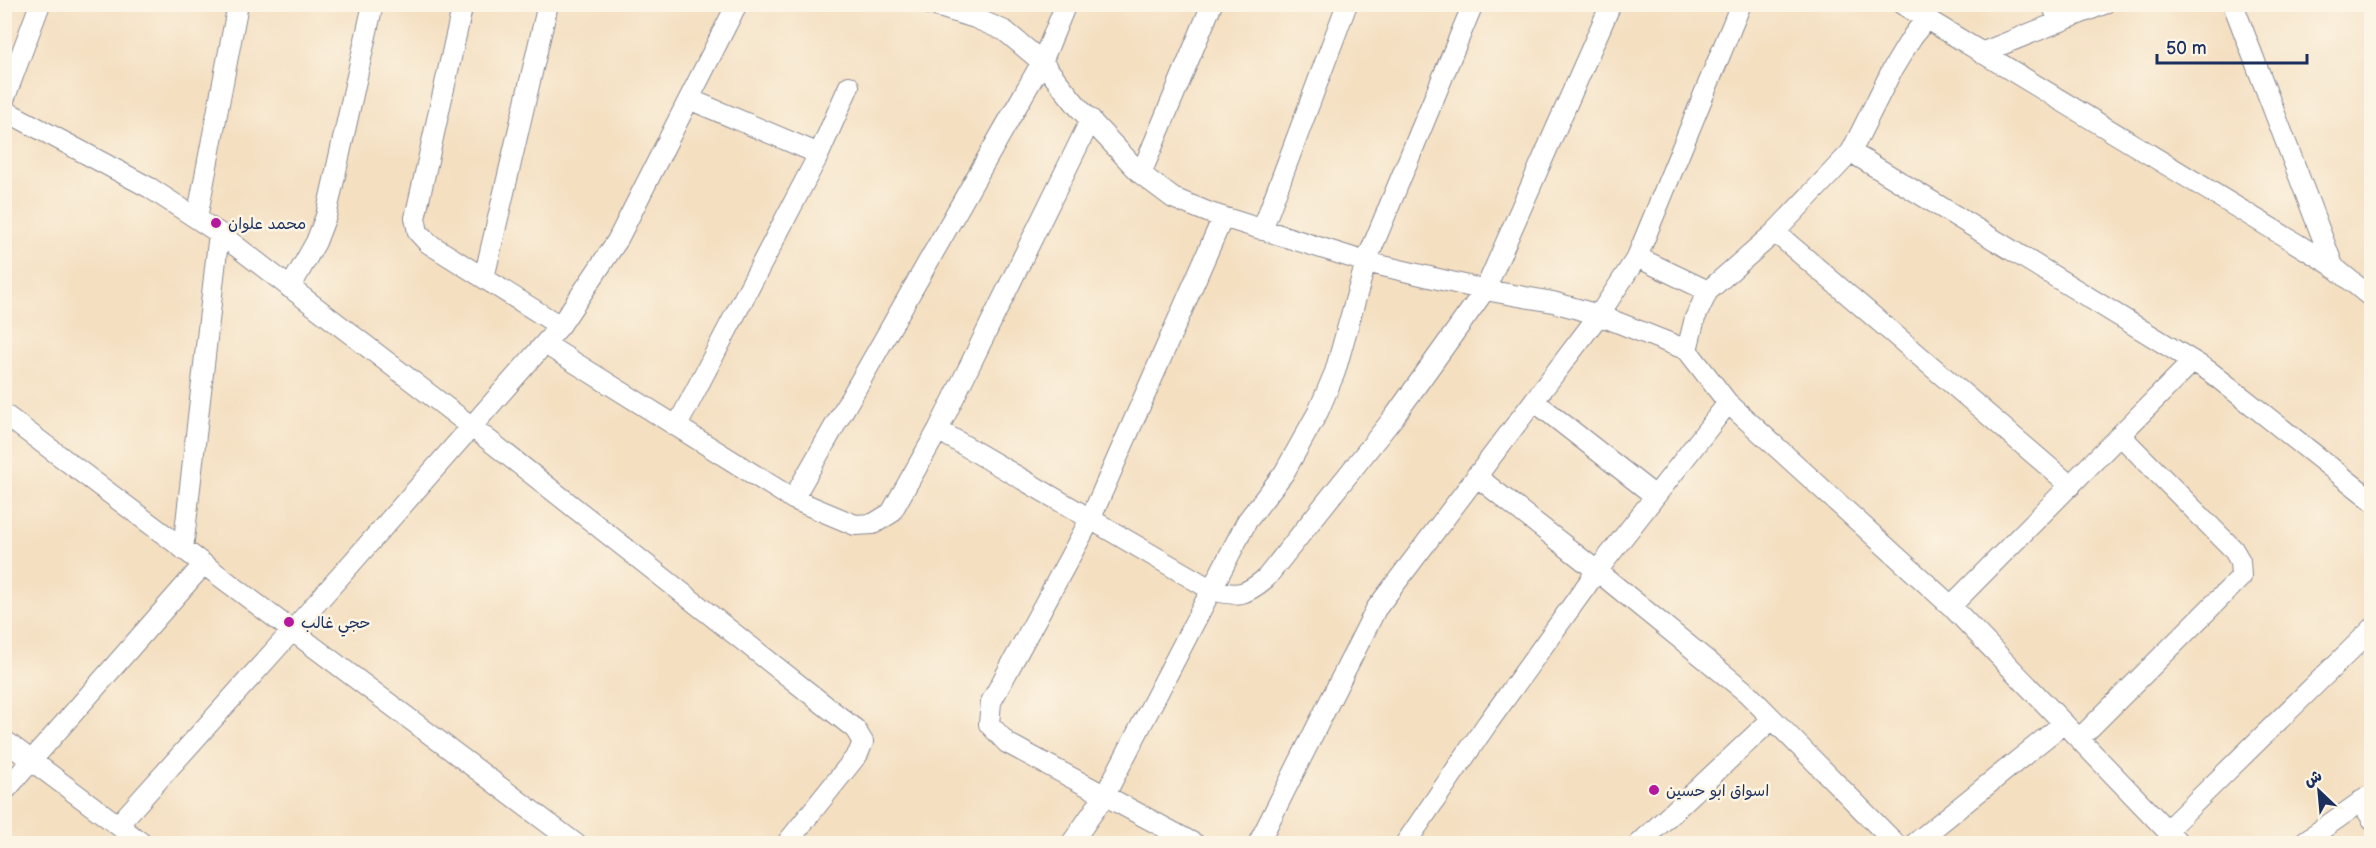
<svg xmlns="http://www.w3.org/2000/svg" width="2376" height="848" viewBox="0 0 2376 848" font-family="'Balsamiq Sans','Playpen Sans Arabic',sans-serif">
<rect width="100%" height="100%" fill="#fcf5e5"/>
<filter id="ink" filterUnits="userSpaceOnUse"><feTurbulence type="fractalNoise" baseFrequency=".0167" numOctaves="2"/><feDisplacementMap in="SourceGraphic" scale="12" xChannelSelector="R" yChannelSelector="G"/><feConvolveMatrix kernelMatrix="1 2 1 2 8 2 1 2 1" color-interpolation-filters="sRGB"/></filter>
<filter id="wash" filterUnits="userSpaceOnUse"><feTurbulence type="fractalNoise" baseFrequency=".008" numOctaves="4" result="noise"/><feDisplacementMap in="SourceGraphic" scale="24" xChannelSelector="R" yChannelSelector="G"/><feGaussianBlur stdDeviation="1.35" result="paint"/><feColorMatrix in="noise" values="0 0 0 0 0 0 0 0 0 0 0 0 0 0 0 0 0 1.4 0 .05"/><feComposite in="paint" operator="in"/></filter>
<g filter="url(#wash)">
<rect width="100%" height="100%" fill="#f4dfc1"/>
</g>
<g filter="url(#ink)">
<g fill="none" stroke-linecap="round" stroke-linejoin="round">
<g stroke="#888790" stroke-width="22">
<path id="street" d="M 463,4 L 415,218 L 418,232 L 428,243 L 560,326
M 929,4 L 975,18 L 1005,31 L 1042,62 L 1079,108 L 1141,174 L 1173,198 L 1210,213 L 1366,262 L 1485,290 L 1553,302 L 1599,315 L 1687,350 L 1728,403 L 1951,606 L 2180,844
M 1902,4 L 2330,264 L 2372,298
M 2052,4 L 2059,22
M 2233,4 L 2334,268
M 1981,53 L 2104,4
M 689,99 L 819,154
M 4,100 L 40,4
M 4,110 L 150,188 L 219,233 L 472,427 L 855,729 L 863,742 L 858,754 L 786,844
M 1851,152 L 2209,371 L 2372,500
M 1141,174 L 1212,4
M 197,218 L 238,4
M 1262,230 L 1347,4
M 1775,232 L 2071,486
M 1637,257 L 1708,291
M 484,278 L 548,4
M 290,288 L 316,242 L 326,216 L 373,4
M 545,344 L 793,499 L 855,525 L 873,524 L 891,513 L 938,430 L 1091,119
M 1687,350 L 1695,318 L 1708,291 L 1775,232 L 1851,152 L 1892,70 L 1912,37 L 1925,20
M 1534,401 L 1655,496
M 4,414 L 576,844
M 677,426 L 819,154 L 849,86
M 938,430 L 1212,590 C 1238,597 1246,595 1266,578 L 1394,417 L 1485,290 L 1611,4
M 1476,476 L 1597,571 L 1747,693 L 1896,844
M 793,499 L 1042,62 L 1066,4
M 183,549 L 219,233
M 1951,606 L 2193,361
M 2079,739 L 2241,577 L 2240,561 L 2233,549 L 2120,435
M 4,740 L 143,844
M 4,792 L 203,565
M 2361,801 L 2372,819
M 118,825 L 292,631 L 560,326 L 617,241 L 737,4
M 2167,830 L 2372,629
M 1071,844 L 1105,795 L 1247,521 L 1284,473 L 1318,412 L 1335,372 L 1366,262 L 1473,4
M 1195,844 L 1007,743 L 989,724 L 991,702 L 1090,520 L 1223,217
M 1258,844 L 1376,609 L 1599,315 L 1637,257 L 1741,4
M 1405,844 L 1487,724 L 1597,571 L 1728,403
M 1639,844 L 1772,719
M 1914,844 L 2064,723
M 2301,844 L 2372,794"/>
</g>
<use href="#street" stroke="#fff" stroke-width="20"/>
</g>
</g>
<g fill="#b5179e" stroke="#fcf5e5" stroke-width="2">
<circle cx="216" cy="223" r="6"/>
<circle cx="289" cy="622" r="6"/>
<circle cx="1654" cy="790" r="6"/>
</g>
<g text-anchor="middle" stroke-width="5" stroke-linejoin="round" paint-order="stroke">
<g font-size="16" fill="#1b2f5e" stroke="#fcf5e5" text-anchor="start">
<text x="228" y="229">محمد علوان</text>
<text x="301" y="628">حجي غالب</text>
<text x="1666" y="796">اسواق ابو حسين</text>
</g>
</g>
<rect width="2376" height="848" fill="none" stroke="#fcf5e5" stroke-width="24"/>
<g transform="translate(2319 791) rotate(334)" stroke="#fcf5e5" stroke-width="4.5" paint-order="stroke">
<path d="M0-4.5L10 22L0 15L-10 22Z" fill="#1b2f5e"/>
<text y="-9" font-size="16" font-weight="bold" text-anchor="middle" fill="#1b2f5e">ش</text>
</g>
<path d="M2157 54v9h150v-9" fill="none" stroke="#1b2f5e" stroke-width="3"/>
<text x="2166" y="54" font-size="18" fill="#1b2f5e" stroke="#fcf5e5" stroke-width="4.5" paint-order="stroke">50 m</text>
</svg>
